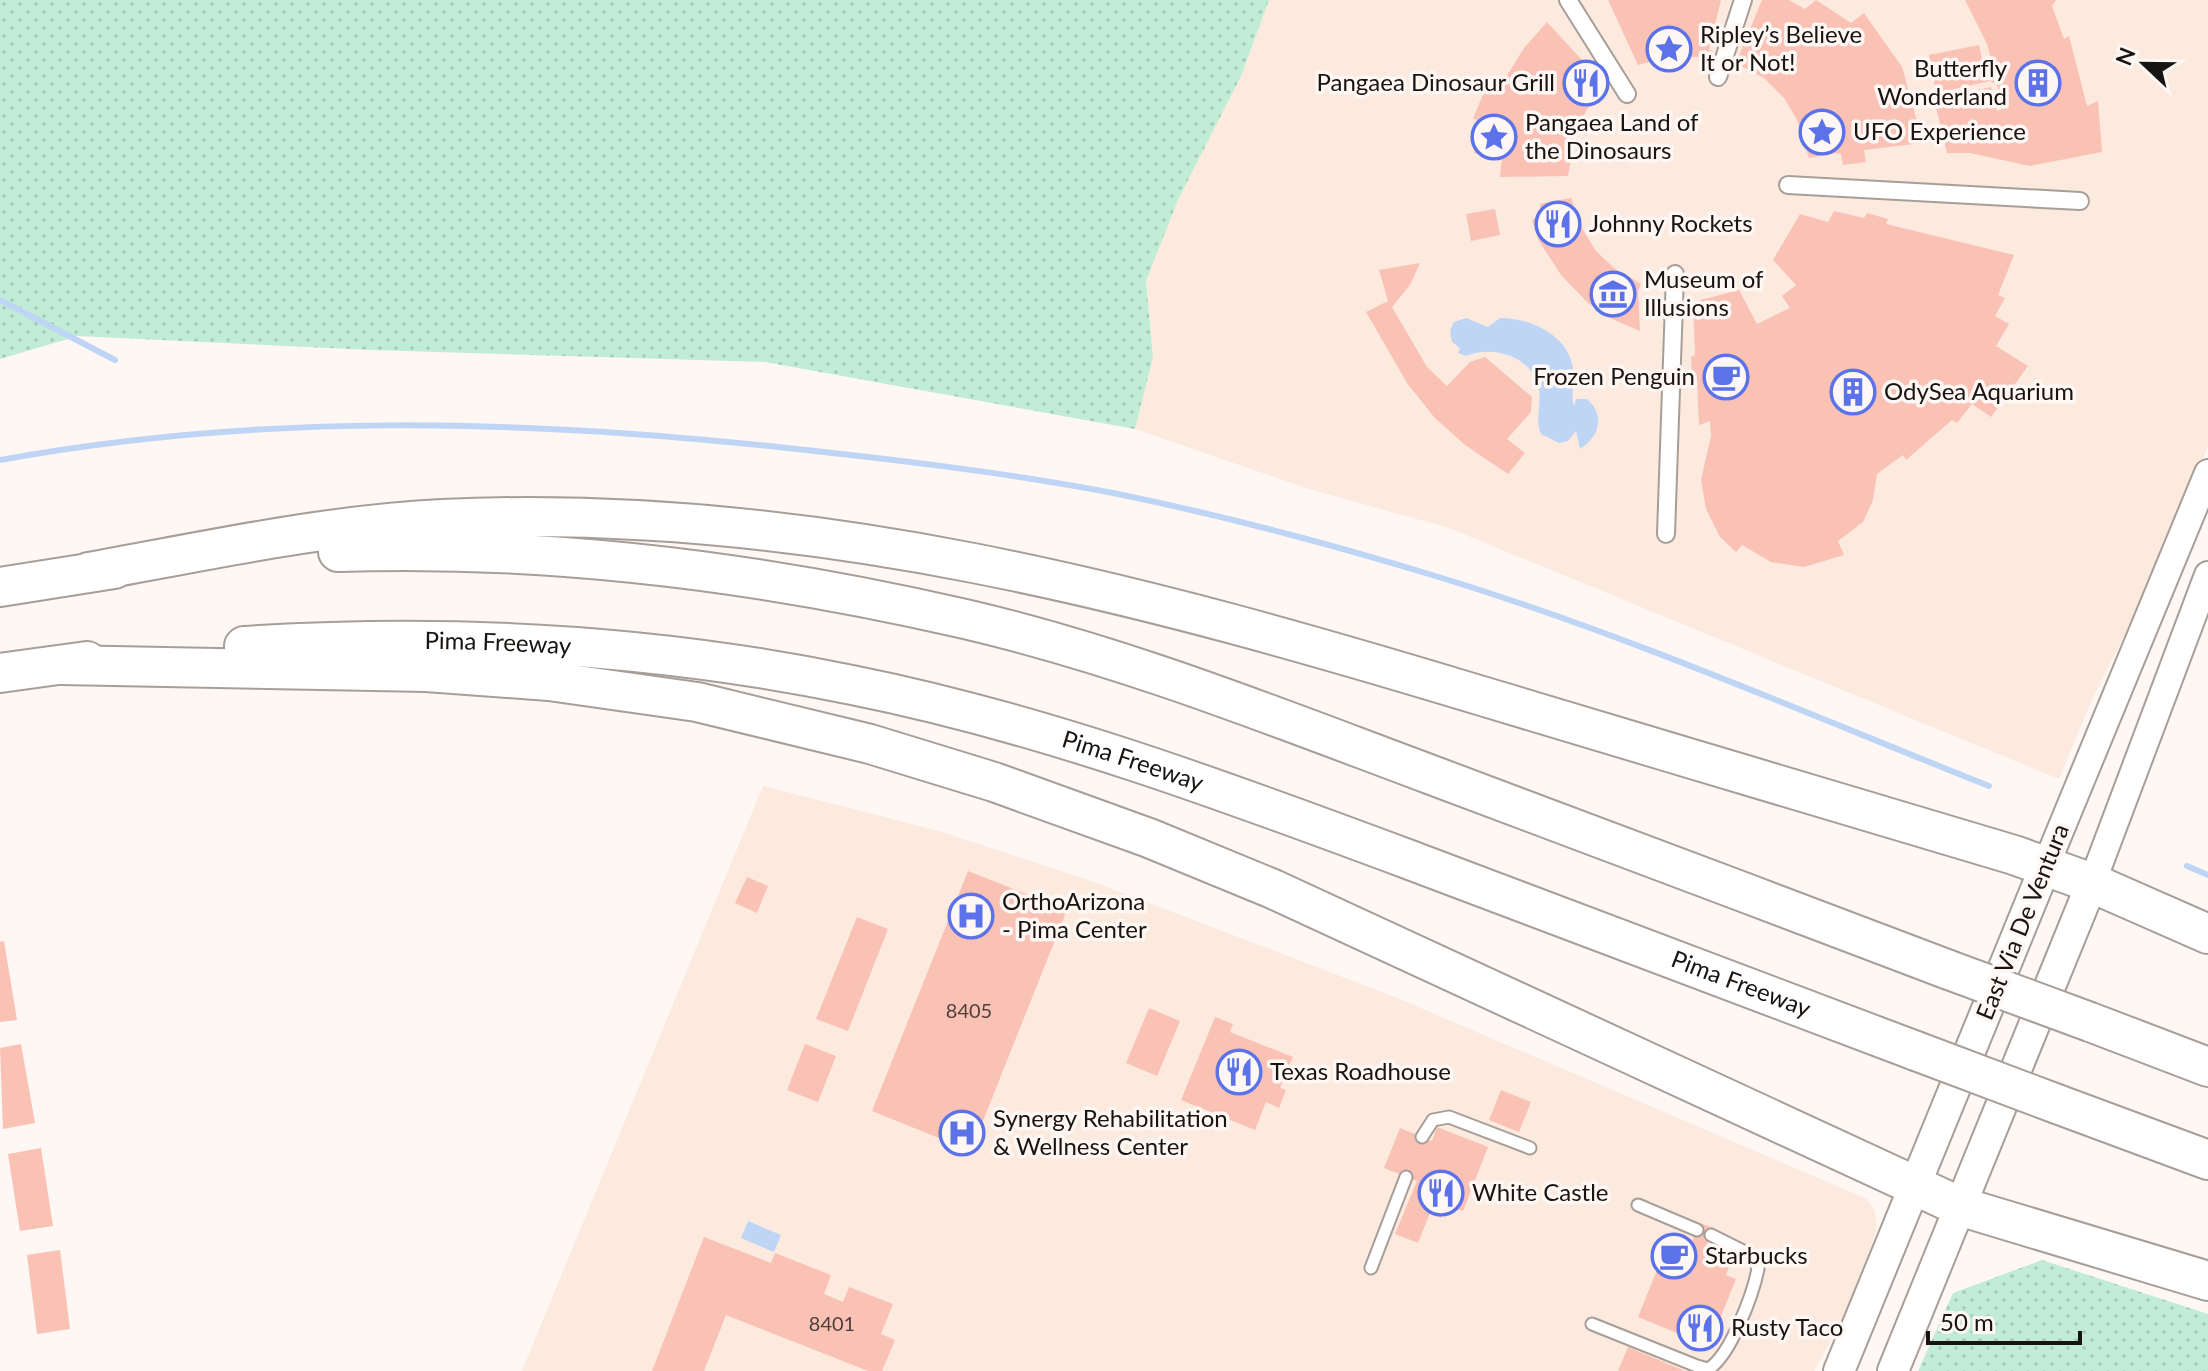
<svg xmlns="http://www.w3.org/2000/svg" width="2208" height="1371" viewBox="0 0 2208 1371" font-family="Lato,sans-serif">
<defs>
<pattern id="grass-dots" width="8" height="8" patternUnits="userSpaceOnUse" patternTransform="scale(2)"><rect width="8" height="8" fill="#c1ecd6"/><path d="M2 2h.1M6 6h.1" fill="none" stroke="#a5cab7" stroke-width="1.8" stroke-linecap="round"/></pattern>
</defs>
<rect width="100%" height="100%" fill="#fef7f3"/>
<path fill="#fceadf" d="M 1269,0 L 2208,0 L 2208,446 L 2157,570 L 2091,702 L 2059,779 L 1449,528 L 1309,489 L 1135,429 L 1153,356 L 1146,281 L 1178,200 L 1241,76 Z
M 763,786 L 939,831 L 1094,882 L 1390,995 L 1867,1199 L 1875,1211 L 1877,1226 L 1858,1291 L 1814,1371 L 522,1371 Z"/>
<path fill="url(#grass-dots)" d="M 0,0 L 1269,0 L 1241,76 L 1178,200 L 1146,281 L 1153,357 L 1135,429 L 765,362 L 372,350 L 78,336 L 0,359 Z
M 2042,1260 L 2208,1314 L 2208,1371 L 1918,1371 L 1953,1293 Z"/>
<path fill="#bfd5f5" d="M 1466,318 L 1488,327 L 1500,318 C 1531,318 1568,335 1573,368 C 1576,382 1570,393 1574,406 L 1576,399 L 1587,399 C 1606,416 1599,437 1580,449 L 1576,431 L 1568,441 L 1559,443 L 1541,434 C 1534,417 1543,403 1538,385 C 1530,355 1491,345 1466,356 L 1458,353 L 1460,348 L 1452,342 L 1450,330 L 1454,322 Z
M 748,1221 L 781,1235 L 774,1252 L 741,1238 Z"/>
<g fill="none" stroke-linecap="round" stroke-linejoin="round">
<path stroke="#bfd5f5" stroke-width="6" d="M 0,300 L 115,360
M 0,460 C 257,413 519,419 778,447 C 890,459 1003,472 1113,493 C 1221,515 1327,543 1432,575 C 1621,632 1805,713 1989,786
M 2187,866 L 2208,875"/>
</g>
<path fill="#fac1b5" d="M 1608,0 L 1721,0 L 1709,50 L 1713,51 L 1712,57 L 1668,57 L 1638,65 Z
M 1762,0 L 1789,0 L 1805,9 L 1816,0 L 1851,23 L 1864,13 L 1902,67 L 1923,143 L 1864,150 L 1866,162 L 1843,165 L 1841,154 L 1837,153 L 1809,158 L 1797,120 L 1784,98 L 1764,78 L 1736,63 Z
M 1965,0 L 2056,0 L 2052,6 L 2064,39 L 2069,36 L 2087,106 L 2098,101 L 2102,152 L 2030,166 L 1970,153 L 1947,153 L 1934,99 L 1991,87 L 1997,111 L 2002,109 L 1997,85 L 1990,81 L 1936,93 L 1929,55 L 1979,45 L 1984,68 L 1993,66 L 1987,44 Z
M 1547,22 L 1607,87 L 1587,109 L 1576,131 L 1568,176 L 1500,177 L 1502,156 L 1474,153 L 1479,121 L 1473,118 L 1486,88 L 1491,90 L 1496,80 L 1503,82 L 1524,48 Z
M 1571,198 L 1583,230 L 1596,251 L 1614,268 L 1641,284 L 1638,291 L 1640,331 L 1610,318 L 1588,303 L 1561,275 L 1539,241 L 1532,220 L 1541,215 L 1540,204 Z
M 1495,209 L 1500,235 L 1471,241 L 1466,214 Z
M 1834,211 L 1864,218 L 1867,213 L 1888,219 L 1886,224 L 2014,255 L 1998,295 L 2005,298 L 1995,316 L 2009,324 L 1996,346 L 2028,366 L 1991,417 L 1972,404 L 1957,423 L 1952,420 L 1906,460 L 1903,455 L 1877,474 L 1873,500 L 1863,522 L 1838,541 L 1844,555 L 1804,567 L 1771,562 L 1742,545 L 1736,552 L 1720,537 L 1706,509 L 1701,480 L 1711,436 L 1710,421 L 1699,425 L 1697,379 L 1692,379 L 1691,357 L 1695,355 L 1693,302 L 1739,290 L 1757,324 L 1790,308 L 1782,296 L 1796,285 L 1773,260 L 1800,214 L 1828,222 Z
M 1420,263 L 1410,285 L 1392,307 L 1427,367 L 1447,386 L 1470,362 L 1485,357 L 1532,397 L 1531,412 L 1507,439 L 1525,453 L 1508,474 L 1465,445 L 1434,417 L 1407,383 L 1366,312 L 1388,301 L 1379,270 Z
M 968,871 L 1067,910 L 971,1151 L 872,1111 Z
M 747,877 L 768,886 L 757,913 L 735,903 Z
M 857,917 L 888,929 L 848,1031 L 816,1019 Z
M 4,941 L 17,1020 L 0,1022 L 0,942 Z
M 1149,1008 L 1180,1021 L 1157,1076 L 1126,1063 Z
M 1215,1017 L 1233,1024 L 1230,1032 L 1293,1057 L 1280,1088 L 1286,1090 L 1279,1108 L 1266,1102 L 1255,1130 L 1181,1100 Z
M 21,1044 L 35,1123 L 3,1129 L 0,1048 Z
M 805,1044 L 836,1056 L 818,1102 L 787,1090 Z
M 1501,1090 L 1531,1102 L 1519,1132 L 1489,1120 Z
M 1437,1127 L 1488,1147 L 1463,1211 L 1447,1205 L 1441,1218 L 1430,1213 L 1418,1243 L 1395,1234 L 1417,1181 L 1384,1168 L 1400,1128 L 1432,1141 Z
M 41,1148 L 53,1226 L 20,1231 L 8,1154 Z
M 1700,1223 L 1714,1228 L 1706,1246 L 1733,1257 L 1726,1275 L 1736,1279 L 1709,1346 L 1638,1317 L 1670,1238 L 1690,1246 Z
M 704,1237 L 771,1263 L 775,1253 L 831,1275 L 824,1294 L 843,1302 L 849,1287 L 893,1304 L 881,1334 L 895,1340 L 882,1371 L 868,1371 L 726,1315 L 704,1371 L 652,1371 Z
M 60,1250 L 70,1329 L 37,1334 L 27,1255 Z
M 1628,1347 L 1685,1371 L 1618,1371 Z"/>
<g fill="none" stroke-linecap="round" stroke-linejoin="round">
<g stroke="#a89e98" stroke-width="15">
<path id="service" d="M 1422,1137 L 1433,1120 L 1449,1117 L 1530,1148
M 1638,1205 L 1697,1230
M 1371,1268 L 1406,1177
M 1592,1324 L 1697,1366 L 1708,1369 C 1730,1357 1753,1294 1758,1269 L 1753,1256 L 1711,1235"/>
</g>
<g stroke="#a89e98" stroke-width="20">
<path id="pedestrian" d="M 1568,0 L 1627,94
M 1718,77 L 1743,0
M 1788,185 L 2080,201
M 1666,534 L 1675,274"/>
</g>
<g stroke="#a89e98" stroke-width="30">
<path id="tertiary" d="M 2046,865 L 2208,473
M 2092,883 L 2208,575"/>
</g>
<g stroke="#a89e98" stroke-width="34">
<path id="secondary" d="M 1839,1371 L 2046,865
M 1893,1371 L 2092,883"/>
</g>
<g stroke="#a89e98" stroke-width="42">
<g id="motorway">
<path d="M 338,552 C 549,545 761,572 965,619 C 1124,656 1276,717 1429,774 C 1602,839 1776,904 1949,970"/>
<path d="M 89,572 C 206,551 323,525 442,519 C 808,502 1146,594 1492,699 C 1666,751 1840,804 2014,855 L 2092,883 L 2208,934"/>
<path d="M 0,587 L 114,569"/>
<path id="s1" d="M 244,646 C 447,633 653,644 852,685 C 1047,724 1233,794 1418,863 C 1584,925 1750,987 1916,1051"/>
<path d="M 61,665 L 426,672 L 549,681 L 697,702 L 870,744 L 994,782 L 1149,838 L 1273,889 L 1959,1206 L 2208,1281"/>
<path d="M 0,673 L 87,661"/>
<path d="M 2090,1022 L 2208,1067"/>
<path d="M 2057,1104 L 2208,1160"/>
</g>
</g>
<use href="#service" stroke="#fff" stroke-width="11"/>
<use href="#pedestrian" stroke="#fff" stroke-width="16"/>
<use href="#tertiary" stroke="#fff" stroke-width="26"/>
<use href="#secondary" stroke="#fff" stroke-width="30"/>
<use href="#motorway" stroke="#fff" stroke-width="38"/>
<g stroke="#a89e98" stroke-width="42" stroke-linecap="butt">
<path id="motorway-bridge" d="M 1949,970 L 2090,1022
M 1916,1051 L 2057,1104"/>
</g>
<use href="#motorway-bridge" stroke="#fff" stroke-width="38"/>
</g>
<defs>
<g id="sight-ring" transform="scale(2.3)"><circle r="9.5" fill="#fef7f3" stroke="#5b72e9" stroke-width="1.5"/><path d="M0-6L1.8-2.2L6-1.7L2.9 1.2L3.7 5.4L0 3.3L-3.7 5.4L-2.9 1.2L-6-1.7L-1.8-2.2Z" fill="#5b72e9"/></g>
<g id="restaurant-ring" transform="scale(2.3)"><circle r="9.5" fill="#fef7f3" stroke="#5b72e9" stroke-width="1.5"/><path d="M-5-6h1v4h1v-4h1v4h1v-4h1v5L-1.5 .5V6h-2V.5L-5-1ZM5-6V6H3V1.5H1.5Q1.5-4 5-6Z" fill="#5b72e9"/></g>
<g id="building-ring" transform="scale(2.3)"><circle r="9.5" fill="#fef7f3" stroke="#5b72e9" stroke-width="1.5"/><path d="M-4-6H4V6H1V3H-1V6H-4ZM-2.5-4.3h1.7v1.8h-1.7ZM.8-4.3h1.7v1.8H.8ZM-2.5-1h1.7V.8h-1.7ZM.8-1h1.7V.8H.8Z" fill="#5b72e9"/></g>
<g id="museum-ring" transform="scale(2.3)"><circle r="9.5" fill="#fef7f3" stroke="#5b72e9" stroke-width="1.5"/><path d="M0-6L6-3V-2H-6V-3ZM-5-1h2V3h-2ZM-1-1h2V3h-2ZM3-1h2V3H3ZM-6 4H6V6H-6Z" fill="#5b72e9"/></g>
<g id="cafe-ring" transform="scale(2.3)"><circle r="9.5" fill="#fef7f3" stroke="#5b72e9" stroke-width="1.5"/><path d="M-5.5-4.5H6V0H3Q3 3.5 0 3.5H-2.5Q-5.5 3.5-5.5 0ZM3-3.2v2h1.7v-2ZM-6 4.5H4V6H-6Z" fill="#5b72e9"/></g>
<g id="hospital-ring" transform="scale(2.3)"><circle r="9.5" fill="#fef7f3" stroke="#5b72e9" stroke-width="1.5"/><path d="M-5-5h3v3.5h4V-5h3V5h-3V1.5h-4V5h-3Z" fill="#5b72e9"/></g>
</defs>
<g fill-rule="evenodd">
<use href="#sight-ring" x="1669" y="49"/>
<use href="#restaurant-ring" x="1586" y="83"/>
<use href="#building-ring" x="2038" y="83"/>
<use href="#sight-ring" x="1822" y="132"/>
<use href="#sight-ring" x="1494" y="137"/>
<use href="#restaurant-ring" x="1558" y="224"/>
<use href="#museum-ring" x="1613" y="294"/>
<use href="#cafe-ring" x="1726" y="377"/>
<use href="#building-ring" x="1853" y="392"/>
<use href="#hospital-ring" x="971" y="916"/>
<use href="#restaurant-ring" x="1239" y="1072"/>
<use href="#hospital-ring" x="962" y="1133"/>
<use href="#restaurant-ring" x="1441" y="1193"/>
<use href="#cafe-ring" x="1674" y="1256"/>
<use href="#restaurant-ring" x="1700" y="1328"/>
</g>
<g text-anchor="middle" stroke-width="7" stroke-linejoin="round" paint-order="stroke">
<g font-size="20" fill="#503f3a">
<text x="969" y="1018">8405</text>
<text x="832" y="1331">8401</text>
</g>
<g font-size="24" fill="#171411" stroke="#fef7f3" text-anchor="start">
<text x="1700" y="43">Ripley’s Believe<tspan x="1700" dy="28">It or Not!</tspan></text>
<text x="2007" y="77" text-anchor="end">Butterfly<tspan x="2007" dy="28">Wonderland</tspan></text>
<text x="1555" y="91" text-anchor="end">Pangaea Dinosaur Grill</text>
<text x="1525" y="131">Pangaea Land of<tspan x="1525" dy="28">the Dinosaurs</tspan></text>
<text x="1853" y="140">UFO Experience</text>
<text x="1589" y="232">Johnny Rockets</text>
<text x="1644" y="288">Museum of<tspan x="1644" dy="28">Illusions</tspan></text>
<text x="1695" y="385" text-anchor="end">Frozen Penguin</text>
<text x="1884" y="400">OdySea Aquarium</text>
<text x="1002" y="910">OrthoArizona<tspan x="1002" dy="28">- Pima Center</tspan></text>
<text x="1270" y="1080">Texas Roadhouse</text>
<text x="993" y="1127">Synergy Rehabilitation<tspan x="993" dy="28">&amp; Wellness Center</tspan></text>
<text x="1472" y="1201">White Castle</text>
<text x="1705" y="1264">Starbucks</text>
<text x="1731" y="1336">Rusty Taco</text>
</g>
<g font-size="24" fill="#171411" stroke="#fef7f3">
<text dy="8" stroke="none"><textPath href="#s1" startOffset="254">Pima Freeway</textPath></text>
<text dy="8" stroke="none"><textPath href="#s1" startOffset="902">Pima Freeway</textPath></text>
<text transform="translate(2023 922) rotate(-68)" y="8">East Via De Ventura</text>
<text dy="8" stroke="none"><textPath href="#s1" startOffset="1550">Pima Freeway</textPath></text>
</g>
</g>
<g transform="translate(2144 64) rotate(292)" stroke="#fef7f3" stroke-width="6" paint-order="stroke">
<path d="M0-6L14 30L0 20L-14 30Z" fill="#171411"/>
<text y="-12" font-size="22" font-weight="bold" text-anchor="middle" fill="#171411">N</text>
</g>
<path d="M1928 1331v12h152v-12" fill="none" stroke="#171411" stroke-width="4"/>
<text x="1940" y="1331" font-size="24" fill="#171411" stroke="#fef7f3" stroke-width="6" paint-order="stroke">50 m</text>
</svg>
